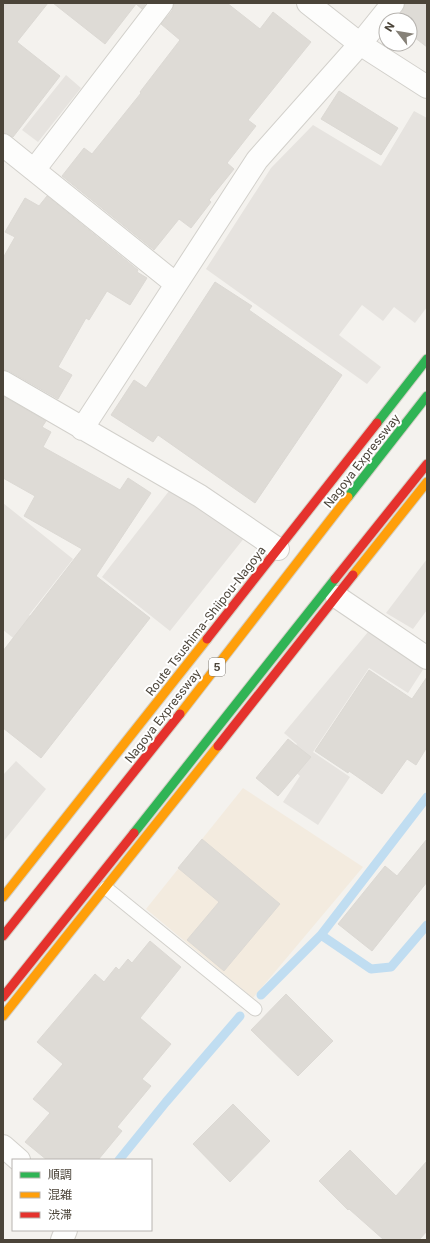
<svg xmlns="http://www.w3.org/2000/svg" width="430" height="1243" viewBox="0 0 430 1243" font-family="Inter,'Noto Sans JP',sans-serif">
<rect width="100%" height="100%" fill="#f4f2ee"/>
<path fill="#f3ebdf" d="M 243,788 L 363,867 L 253,998 L 146,909 Z"/>
<path fill="#e6e3df" d="M 66,75 L 81,88 L 38,142 L 22,130 Z
M 414,111 L 427,118 L 427,307 L 415,323 L 394,307 L 383,321 L 362,305 L 339,335 L 381,367 L 367,384 L 206,269 L 271,168 L 313,125 L 381,166 Z
M 169,491 L 245,537 L 170,631 L 102,577 Z
M 3,503 L 73,559 L 29,615 L 38,622 L 21,644 L 3,630 Z
M 427,559 L 427,610 L 413,629 L 386,613 Z
M 368,632 L 424,668 L 408,693 L 369,668 L 313,752 L 350,777 L 318,825 L 283,802 L 300,776 L 283,761 L 297,744 L 284,733 Z
M 16,761 L 46,789 L 3,842 L 3,775 Z"/>
<g fill="none" stroke-linecap="round" stroke-linejoin="round">
<path stroke="#c0ddf1" stroke-width="9" d="M 321,935 L 371,969 L 391,967 L 427,925
M 261,995 L 321,935 L 427,797
M 119,1160 L 166,1102 L 240,1016"/>
</g>
<path fill="#dedbd6" stroke="#dcd9d4" d="M 3,3 L 48,3 L 17,42 L 60,76 L 13,137 L 3,133 Z
M 53,3 L 146,3 L 142,9 L 136,4 L 105,44 Z
M 174,3 L 227,3 L 260,29 L 273,12 L 311,42 L 248,120 L 256,126 L 227,163 L 234,169 L 209,200 L 211,202 L 191,228 L 179,219 L 154,250 L 62,176 L 84,148 L 92,154 L 141,93 L 140,92 L 180,40 L 161,24 L 172,11 Z
M 405,3 L 427,3 L 427,47 L 410,34 L 410,20 L 395,20 L 403,10 Z
M 339,91 L 398,128 L 381,155 L 321,119 Z
M 47,196 L 138,270 L 137,272 L 147,278 L 130,305 L 107,291 L 89,320 L 86,318 L 58,367 L 72,375 L 58,399 L 9,371 L 3,370 L 3,258 L 15,237 L 5,232 L 25,198 L 39,206 Z
M 215,282 L 252,306 L 249,310 L 342,375 L 255,503 L 158,435 L 153,442 L 111,415 L 134,380 L 146,388 Z
M 3,396 L 46,421 L 42,427 L 51,432 L 43,447 L 120,490 L 128,478 L 151,493 L 96,576 L 150,618 L 41,758 L 3,728 L 3,651 L 82,549 L 24,516 L 35,496 L 3,478 Z
M 369,670 L 412,699 L 427,677 L 427,747 L 416,765 L 407,759 L 382,794 L 349,771 L 348,773 L 315,751 Z
M 288,739 L 311,757 L 278,796 L 256,778 Z
M 202,839 L 280,904 L 224,971 L 187,940 L 219,902 L 178,868 Z
M 427,839 L 427,882 L 372,951 L 338,924 L 385,866 L 397,876 Z
M 150,941 L 181,967 L 140,1018 L 171,1044 L 142,1079 L 151,1086 L 117,1127 L 122,1131 L 98,1160 L 47,1160 L 25,1142 L 50,1113 L 33,1099 L 63,1064 L 37,1042 L 95,974 L 104,982 L 116,967 L 119,970 L 128,959 L 132,963 Z
M 286,994 L 333,1041 L 298,1076 L 251,1030 Z
M 233,1104 L 270,1141 L 230,1182 L 193,1144 Z
M 350,1150 L 396,1196 L 427,1161 L 427,1231 L 419,1240 L 384,1240 L 349,1209 L 348,1210 L 319,1181 Z"/>
<g fill="none" stroke-linecap="round" stroke-linejoin="round">
<g stroke="#d2d0cb" stroke-width="15">
<path id="lane" d="M 106,888 L 255,1009"/>
</g>
<g stroke="#d2d0cb" stroke-width="24">
<path id="street" d="M 308,3 L 360,44 L 427,87
M 3,145 L 34,170 L 162,3
M 34,170 L 176,284
M 3,382 L 200,496 L 278,549
M 82,429 L 257,160 L 360,44 L 393,3
M 337,597 L 427,658
M 3,1146 L 19,1160
M 62,1240 L 66,1230"/>
</g>
<g stroke="#d3cfc5" stroke-width="11">
<path id="fast" d="M 377,423 L 427,359
M 348,497 L 427,396
M 134,833 L 335,579"/>
</g>
<g stroke="#d3cfc5" stroke-width="11">
<path id="slow" d="M 353,575 L 427,482
M 180,714 L 348,497
M 3,897 L 207,639
M 3,1016 L 218,746"/>
</g>
<g stroke="#d3cfc5" stroke-width="11">
<path id="jam" d="M 335,579 L 427,464
M 207,639 L 377,423
M 218,746 L 353,575
M 3,936 L 180,714
M 3,997 L 134,833"/>
</g>
<use href="#lane" stroke="#fdfdfc" stroke-width="13"/>
<use href="#street" stroke="#fdfdfc" stroke-width="22"/>
<use href="#fast" stroke="#30b455" stroke-width="9"/>
<use href="#slow" stroke="#ff9f0a" stroke-width="9"/>
<use href="#jam" stroke="#e5322d" stroke-width="9"/>
</g>
<g text-anchor="middle" stroke-width="4" stroke-linejoin="round" paint-order="stroke">
<rect fill="#fff" stroke="#817c74" stroke-width="1" x="209" y="658" width="16" height="18" rx="3"/>
<g font-size="11" font-weight="bold" fill="#4b4439">
<text x="217" y="671">5</text>
</g>
<g font-size="12" fill="#4b4439" stroke="#fff">
<text transform="translate(362 461) rotate(-52)" y="4">Nagoya Expressway</text>
<text transform="translate(206 621) rotate(-52)" y="4">Route Tsushima-Shiipou-Nagoya</text>
<text transform="translate(163 716) rotate(-52)" y="4">Nagoya Expressway</text>
</g>
</g>
<rect width="430" height="1243" fill="none" stroke="#4b4439" stroke-width="8"/>
<rect x="12" y="1159" width="140" height="72" fill="#ffffff" stroke="#b7b4b0"/>
<rect x="20" y="1172" width="20" height="6" fill="#30b455" stroke="#b7b4b0"/>
<text x="48" y="1179" font-size="12" fill="#4b4439">順調</text>
<rect x="20" y="1192" width="20" height="6" fill="#ff9f0a" stroke="#b7b4b0"/>
<text x="48" y="1199" font-size="12" fill="#4b4439">混雑</text>
<rect x="20" y="1212" width="20" height="6" fill="#e5322d" stroke="#b7b4b0"/>
<text x="48" y="1219" font-size="12" fill="#4b4439">渋滞</text>
<g transform="translate(398 32) rotate(301)"><circle r="19" fill="#ffffff" stroke="#b7b4b0"/>
<path d="M0-3L7 15L0 10L-7 15Z" fill="#868178"/>
<text y="-6" font-size="11" font-weight="bold" text-anchor="middle" fill="#4b4439">N</text>
</g>
</svg>
